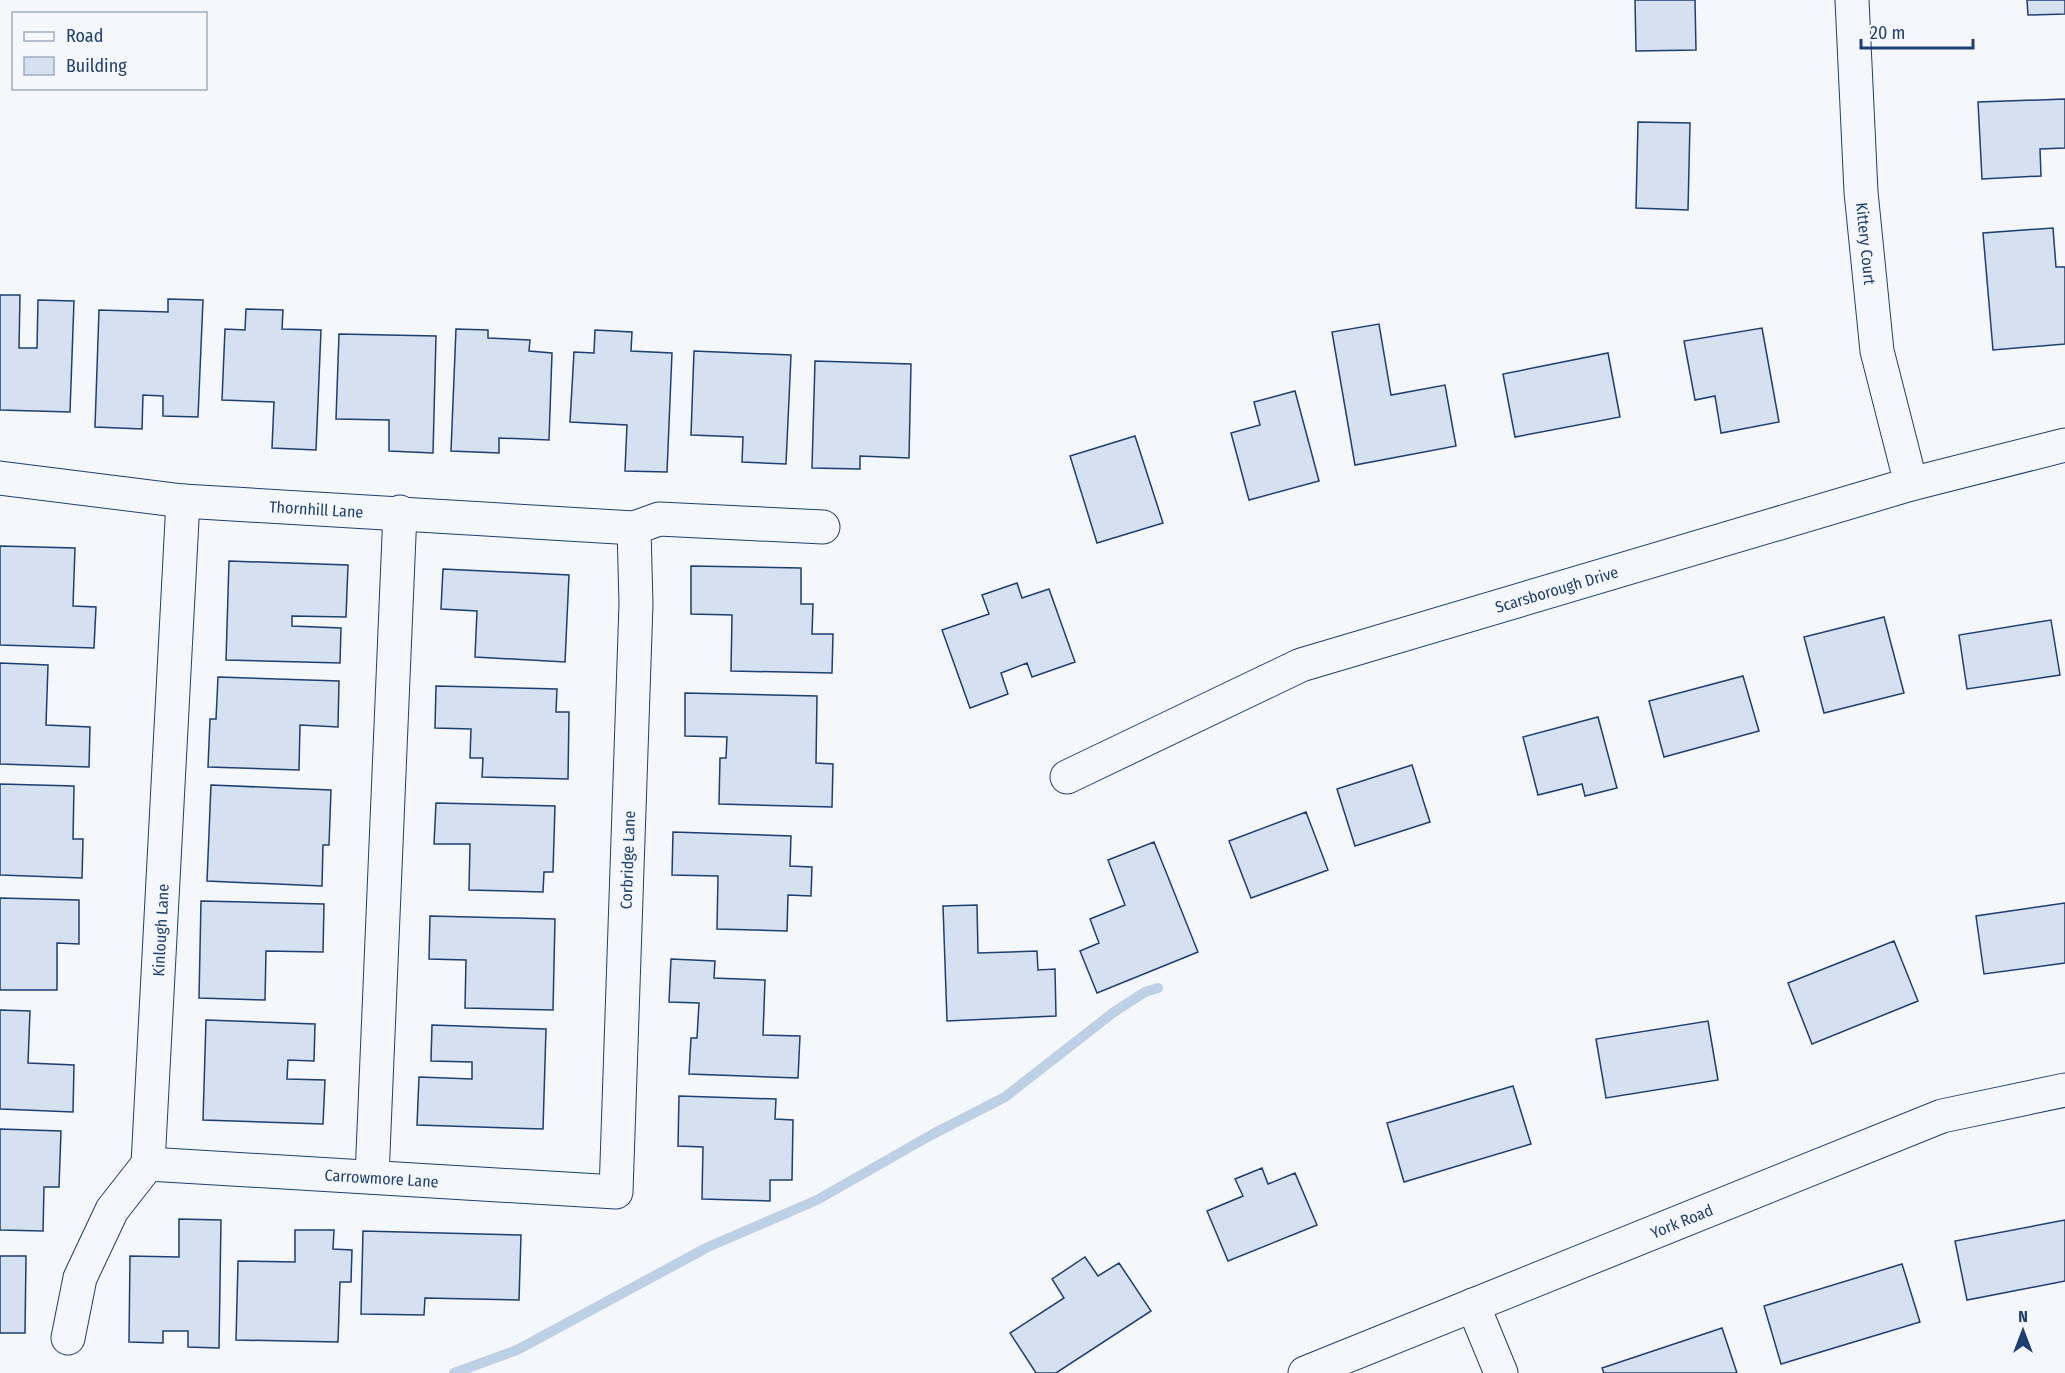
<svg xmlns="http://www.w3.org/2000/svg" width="2065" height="1373" viewBox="0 0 2065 1373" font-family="'Fira Sans Condensed',sans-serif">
<rect width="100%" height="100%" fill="#f4f7fb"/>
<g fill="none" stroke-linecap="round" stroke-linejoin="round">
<path stroke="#bed0e5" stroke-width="10" d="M 454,1373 L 517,1350 L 708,1247 L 817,1200 L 933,1134 L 1005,1097 L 1114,1012 L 1145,992 L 1158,988"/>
</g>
<path fill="#d5e0f0" stroke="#1d3f73" stroke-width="1.5" d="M 1635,0 L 1695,0 L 1696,50 L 1636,51 Z
M 2027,0 L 2065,0 L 2065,14 L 2028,15 Z
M 2065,99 L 2065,148 L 2040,149 L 2041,176 L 1982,179 L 1978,102 Z
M 1638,122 L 1690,123 L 1688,210 L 1636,208 Z
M 2053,228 L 2056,267 L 2065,267 L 2065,344 L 1993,350 L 1983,233 Z
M 0,295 L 20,295 L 19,348 L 37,348 L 38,300 L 74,301 L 70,412 L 0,410 Z
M 168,299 L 203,300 L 198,417 L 163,416 L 163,396 L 143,395 L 142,429 L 95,427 L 99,310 L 168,312 Z
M 246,309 L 283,310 L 282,329 L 321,330 L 316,450 L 272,448 L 274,402 L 222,400 L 225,329 L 245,330 Z
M 1379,324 L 1391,395 L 1445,385 L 1456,446 L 1355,465 L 1332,332 Z
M 1762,328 L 1779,422 L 1721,433 L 1715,396 L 1695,400 L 1684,341 Z
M 456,329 L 488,330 L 488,338 L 530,340 L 529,351 L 552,353 L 549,440 L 499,438 L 499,453 L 451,451 Z
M 595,330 L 632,332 L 631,351 L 672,353 L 667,472 L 625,471 L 627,425 L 570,422 L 574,352 L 594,353 Z
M 339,334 L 436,336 L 433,453 L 389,451 L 389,420 L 336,419 Z
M 694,351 L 791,355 L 786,464 L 742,462 L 743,437 L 691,435 Z
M 1608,353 L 1620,417 L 1515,437 L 1503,374 Z
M 815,361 L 911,364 L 909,458 L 860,456 L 860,469 L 812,468 Z
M 1295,391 L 1319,481 L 1249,500 L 1231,433 L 1260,425 L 1254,402 Z
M 1135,436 L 1163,523 L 1097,543 L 1070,456 Z
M 0,546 L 75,548 L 73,606 L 96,607 L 94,648 L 0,645 Z
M 229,561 L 348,565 L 346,617 L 292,616 L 292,626 L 341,628 L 340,663 L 226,660 Z
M 691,566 L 801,568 L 801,604 L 813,604 L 812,634 L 833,634 L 832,673 L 731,671 L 732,615 L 691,614 Z
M 443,569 L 569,575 L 565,662 L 475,657 L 477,611 L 441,609 Z
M 1017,583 L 1022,598 L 1049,589 L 1075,662 L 1032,677 L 1027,663 L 1001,673 L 1008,694 L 970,708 L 942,630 L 989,614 L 982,595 Z
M 1884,617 L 1904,693 L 1824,713 L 1804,637 Z
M 2051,620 L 2060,675 L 1967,689 L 1959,635 Z
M 0,663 L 48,665 L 46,725 L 90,727 L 89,767 L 0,764 Z
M 1743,676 L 1759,731 L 1664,757 L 1649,701 Z
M 218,677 L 339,681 L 338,727 L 300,725 L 299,770 L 208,767 L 210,719 L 216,719 Z
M 436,686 L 557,689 L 556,712 L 569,712 L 568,779 L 482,777 L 483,758 L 470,758 L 471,729 L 435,728 Z
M 685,693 L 817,696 L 816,763 L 833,764 L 832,807 L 719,804 L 720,758 L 726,758 L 727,737 L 685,736 Z
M 1598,717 L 1617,788 L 1585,796 L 1582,784 L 1538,795 L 1523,737 Z
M 1412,765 L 1430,822 L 1355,846 L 1337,789 Z
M 0,784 L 74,786 L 73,839 L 83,839 L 82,878 L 0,875 Z
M 211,785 L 331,790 L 329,845 L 323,845 L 322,886 L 207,881 Z
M 436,803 L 555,806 L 553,872 L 544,872 L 543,892 L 469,890 L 470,844 L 434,844 Z
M 1306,812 L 1328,870 L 1251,898 L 1229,841 Z
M 673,832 L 791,836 L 790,866 L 812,867 L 811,896 L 788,895 L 787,931 L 717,929 L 718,876 L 672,875 Z
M 1154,842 L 1198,952 L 1097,993 L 1080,951 L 1099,943 L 1090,919 L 1125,905 L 1108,860 Z
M 0,898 L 79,900 L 79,944 L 57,943 L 57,990 L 0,990 Z
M 201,901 L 324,904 L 323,952 L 266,951 L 265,1000 L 199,998 Z
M 2065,903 L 2065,963 L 1984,974 L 1976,916 Z
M 977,905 L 978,953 L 1037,951 L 1038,970 L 1055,969 L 1056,1016 L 947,1021 L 943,906 Z
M 430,916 L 555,919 L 553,1010 L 465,1008 L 466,960 L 429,959 Z
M 1894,941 L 1918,1001 L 1812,1044 L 1788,983 Z
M 671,959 L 715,961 L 714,978 L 765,980 L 763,1035 L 800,1036 L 798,1078 L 689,1074 L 691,1038 L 697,1038 L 699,1003 L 669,1002 Z
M 0,1010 L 30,1011 L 28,1063 L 74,1065 L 73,1112 L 0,1109 Z
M 206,1020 L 315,1024 L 314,1061 L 288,1060 L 287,1079 L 325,1080 L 323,1124 L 203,1120 Z
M 1708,1021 L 1718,1080 L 1606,1098 L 1596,1039 Z
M 432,1025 L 546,1029 L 543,1129 L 417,1125 L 419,1077 L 472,1079 L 472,1062 L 431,1061 Z
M 1513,1086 L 1531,1144 L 1404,1182 L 1387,1123 Z
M 679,1096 L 776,1099 L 775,1119 L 793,1120 L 792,1180 L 770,1180 L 770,1201 L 702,1199 L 703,1147 L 678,1146 Z
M 0,1129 L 61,1131 L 59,1187 L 44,1187 L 43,1231 L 0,1230 Z
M 1262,1168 L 1268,1184 L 1295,1173 L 1317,1225 L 1228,1261 L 1207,1211 L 1243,1196 L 1235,1179 Z
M 179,1219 L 221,1220 L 219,1348 L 188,1347 L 188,1331 L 163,1331 L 163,1343 L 129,1342 L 130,1256 L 179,1257 Z
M 2065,1220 L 2065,1281 L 1967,1300 L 1955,1241 Z
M 295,1230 L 334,1230 L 333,1249 L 352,1250 L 351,1282 L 340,1282 L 338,1342 L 236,1340 L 238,1261 L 295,1262 Z
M 363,1231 L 521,1235 L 519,1300 L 425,1298 L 424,1315 L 361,1314 Z
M 0,1256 L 26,1256 L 25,1333 L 0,1333 Z
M 1085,1257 L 1098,1276 L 1119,1263 L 1151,1311 L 1056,1373 L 1036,1373 L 1010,1333 L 1064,1298 L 1052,1279 Z
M 1902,1264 L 1920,1322 L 1781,1364 L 1764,1306 Z
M 1722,1328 L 1737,1373 L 1604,1373 L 1602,1368 Z"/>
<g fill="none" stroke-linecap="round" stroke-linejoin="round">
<g stroke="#1d3f73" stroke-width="35">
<g id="minor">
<path id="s1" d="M 1852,0 L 1861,192 L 1877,351 L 1911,484"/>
<path id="s2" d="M 0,478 L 183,501 L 634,528 L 659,519 L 823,527"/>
<path id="s3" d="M 1067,777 L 1301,665 L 1911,484 L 2065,445"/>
<path id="s4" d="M 148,1164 L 616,1192 L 636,604 L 634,528"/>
<path d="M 372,1177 L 400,512"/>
<path d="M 1473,1305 L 1501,1373"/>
<path id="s5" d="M 68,1338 L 80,1278 L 112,1210 L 148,1164 L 183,501"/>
<path id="s6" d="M 1305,1373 L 1942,1116 L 2065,1090"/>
</g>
</g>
<use href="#minor" stroke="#f4f7fb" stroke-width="33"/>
</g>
<g text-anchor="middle" stroke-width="4.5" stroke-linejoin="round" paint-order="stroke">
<g font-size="16" fill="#1d3f73" stroke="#f4f7fb">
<text dy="6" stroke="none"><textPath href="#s1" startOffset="244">Kittery Court</textPath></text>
<text dy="6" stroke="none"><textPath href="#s2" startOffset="318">Thornhill Lane</textPath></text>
<text dy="6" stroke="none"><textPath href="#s3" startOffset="526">Scarsborough Drive</textPath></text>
<text dy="6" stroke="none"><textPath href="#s4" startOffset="801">Corbridge Lane</textPath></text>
<text dy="6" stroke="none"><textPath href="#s5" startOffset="429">Kinlough Lane</textPath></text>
<text dy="6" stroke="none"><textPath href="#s4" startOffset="234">Carrowmore Lane</textPath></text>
<text dy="6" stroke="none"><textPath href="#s6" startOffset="406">York Road</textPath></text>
</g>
</g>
<rect x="12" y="12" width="195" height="78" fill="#f4f7fb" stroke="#9eadc5" stroke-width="1.5"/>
<rect x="24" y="32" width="30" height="9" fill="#f4f7fb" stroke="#9eadc5" stroke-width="1.5"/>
<text x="66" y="42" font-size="18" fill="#1d3f73">Road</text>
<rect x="24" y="57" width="30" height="18" fill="#d5e0f0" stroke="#9eadc5" stroke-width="1.5"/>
<text x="66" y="72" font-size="18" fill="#1d3f73">Building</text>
<g transform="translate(2023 1331)" stroke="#f4f7fb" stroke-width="4.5" paint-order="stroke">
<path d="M0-4.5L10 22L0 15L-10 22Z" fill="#1d3f73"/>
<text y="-9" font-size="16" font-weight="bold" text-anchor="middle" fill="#1d3f73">N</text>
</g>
<path d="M1861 39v9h112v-9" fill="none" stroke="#1d3f73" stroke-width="3"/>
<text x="1870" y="39" font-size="18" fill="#1d3f73" stroke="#f4f7fb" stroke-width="4.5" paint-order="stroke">20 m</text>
</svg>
